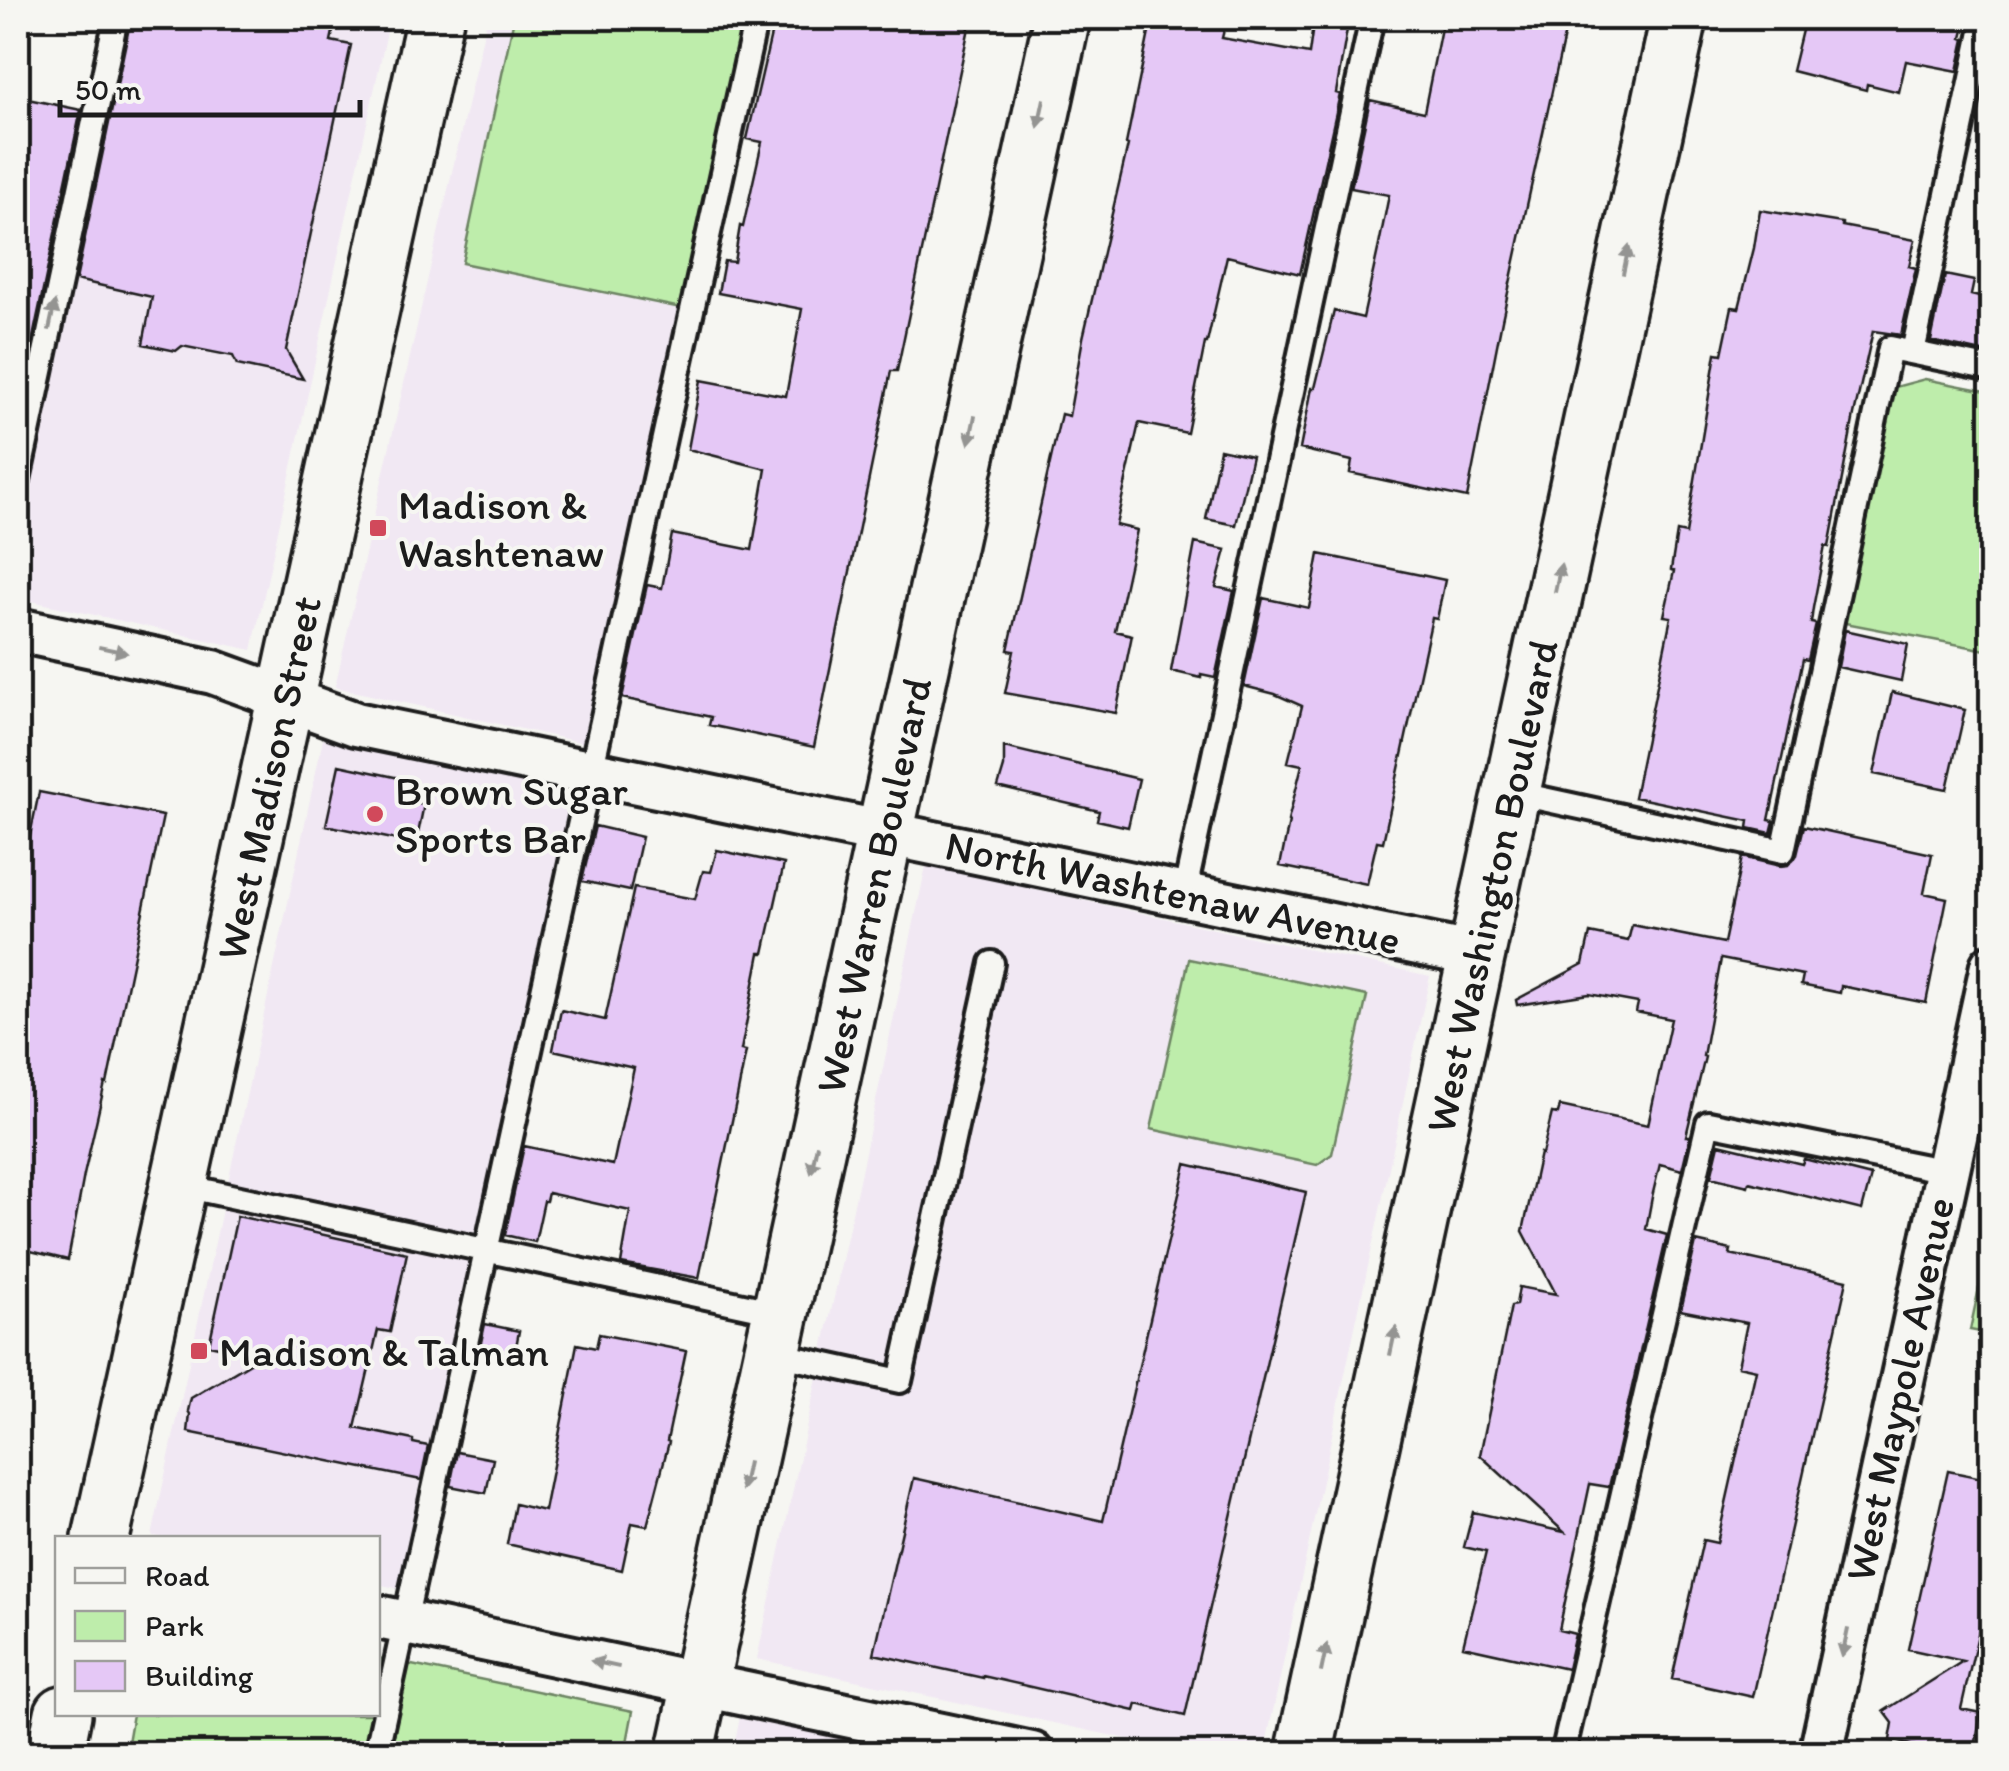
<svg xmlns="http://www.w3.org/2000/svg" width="2009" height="1771" viewBox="0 0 2009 1771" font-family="Itim,sans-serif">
<rect width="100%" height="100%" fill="#f6f6f2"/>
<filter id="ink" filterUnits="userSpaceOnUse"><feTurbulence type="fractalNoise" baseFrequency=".01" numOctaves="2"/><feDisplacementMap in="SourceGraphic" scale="20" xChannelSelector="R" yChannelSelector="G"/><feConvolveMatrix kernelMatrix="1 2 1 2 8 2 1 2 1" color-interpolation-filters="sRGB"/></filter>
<g filter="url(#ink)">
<path fill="#f1e8f3" d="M 116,18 L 390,18 L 252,650 L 18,598 L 18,480 Z
M 487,18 L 756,18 L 597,746 L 335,687 Z
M 323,739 L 586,794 L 413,1592 L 378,1584 L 378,1538 L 165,1538 L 152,1536 Z
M 926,866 L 1430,976 L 1264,1753 L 1192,1753 L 757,1659 Z
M 741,1713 L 934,1754 L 732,1754 Z"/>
<path fill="#beedab" stroke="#6d8464" stroke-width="2.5" d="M 514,18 L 744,18 L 681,308 L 462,263 Z
M 1925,379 L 1991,392 L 1991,651 L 1835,621 L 1888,389 Z
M 1189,959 L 1367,996 L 1332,1154 L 1317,1165 L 1151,1129 Z
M 1991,1232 L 1991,1334 L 1970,1330 Z
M 378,1658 L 633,1711 L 625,1753 L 126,1754 L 133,1714 L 378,1714 Z"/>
<path fill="#e5c8f6" stroke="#1c1c1c" stroke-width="2.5" d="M 131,18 L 336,18 L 331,41 L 351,45 L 286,350 L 303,379 L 237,365 L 233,356 L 182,346 L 176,351 L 143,344 L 152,297 L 76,280 Z
M 786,18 L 971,18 L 897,371 L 891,371 L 814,747 L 709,725 L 711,717 L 622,698 L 647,585 L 662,588 L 672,534 L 752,550 L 766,469 L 688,449 L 701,380 L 786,396 L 802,309 L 718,293 L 724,261 L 734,262 L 740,226 L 743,227 L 762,142 L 747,139 L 773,26 L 785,29 Z
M 1152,18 L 1227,18 L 1222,38 L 1309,54 L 1314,18 L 1349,18 L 1336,93 L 1340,94 L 1300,274 L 1227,256 L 1207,343 L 1205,343 L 1187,433 L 1139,423 L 1116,525 L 1137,530 L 1115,631 L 1132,635 L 1116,713 L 1005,693 L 1014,651 L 1008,650 L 1061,414 L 1069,416 L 1083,338 L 1128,145 L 1126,144 Z
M 1443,18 L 1568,18 L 1502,320 L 1467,498 L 1350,473 L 1352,461 L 1300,449 L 1312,388 L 1315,388 L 1334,311 L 1363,318 L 1379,245 L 1389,195 L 1351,188 L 1370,100 L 1424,112 Z
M 1805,18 L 1967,18 L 1962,38 L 1965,39 L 1958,71 L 1906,61 L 1899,92 L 1867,84 L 1866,90 L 1792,71 Z
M 18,97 L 81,110 L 31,347 L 18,346 Z
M 1760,210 L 1842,223 L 1842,226 L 1915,240 L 1909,266 L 1916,268 L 1901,335 L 1873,331 L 1854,415 L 1829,547 L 1825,546 L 1813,608 L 1811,623 L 1816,624 L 1808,660 L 1803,659 L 1769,820 L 1774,821 L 1771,833 L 1748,828 L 1749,821 L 1634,797 L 1671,617 L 1664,616 L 1674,571 L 1671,570 L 1677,532 L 1686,534 L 1716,353 L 1722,354 L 1732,307 L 1739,308 L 1754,248 Z
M 1945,275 L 1974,281 L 1971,295 L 1992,300 L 1992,354 L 1931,341 Z
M 1220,449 L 1252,456 L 1236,525 L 1206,519 Z
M 1195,543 L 1226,550 L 1216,587 L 1234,591 L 1215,678 L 1201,675 L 1201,678 L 1171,671 Z
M 1319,554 L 1445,580 L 1437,619 L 1432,618 L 1383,842 L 1377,841 L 1367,884 L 1280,866 L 1289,822 L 1288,821 L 1302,765 L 1288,762 L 1302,706 L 1275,694 L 1244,686 L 1263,598 L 1309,608 Z
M 1845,630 L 1908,644 L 1901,681 L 1838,667 Z
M 1892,692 L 1965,710 L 1947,789 L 1874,774 Z
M 1004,747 L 1139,779 L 1128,827 L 1097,820 L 1099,811 L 998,787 L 1004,767 Z
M 339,765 L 413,781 L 409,801 L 424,804 L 416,844 L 326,825 Z
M 39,792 L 163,816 L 107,1084 L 105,1083 L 84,1175 L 68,1260 L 18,1248 L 18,894 Z
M 595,826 L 642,837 L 630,891 L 582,881 Z
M 1804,826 L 1932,854 L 1924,893 L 1947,898 L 1926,1003 L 1841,986 L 1840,993 L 1801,985 L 1803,975 L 1721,959 L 1703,1056 L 1705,1057 L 1686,1136 L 1690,1136 L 1682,1170 L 1660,1164 L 1652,1197 L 1646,1229 L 1667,1235 L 1609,1487 L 1590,1484 L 1559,1630 L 1575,1634 L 1567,1669 L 1463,1646 L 1486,1552 L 1464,1547 L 1473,1512 L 1564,1532 L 1480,1455 L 1511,1306 L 1516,1305 L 1519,1287 L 1556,1294 L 1523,1231 L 1540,1153 L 1542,1154 L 1552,1113 L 1558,1114 L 1560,1106 L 1648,1125 L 1671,1019 L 1636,1012 L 1638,1003 L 1589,994 L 1517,1005 L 1516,1000 L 1583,964 L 1590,933 L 1628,941 L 1632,925 L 1724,943 L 1742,857 L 1780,866 L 1788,865 L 1797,855 Z
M 717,850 L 784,864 L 764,953 L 760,953 L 741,1050 L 746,1051 L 737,1097 L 699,1278 L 621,1264 L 630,1211 L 548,1193 L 546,1201 L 544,1201 L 535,1242 L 505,1235 L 524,1146 L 613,1165 L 634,1068 L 553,1050 L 561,1010 L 605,1020 L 634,888 L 695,899 L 703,871 L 711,872 Z
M 1719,1144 L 1802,1164 L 1804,1159 L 1871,1176 L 1862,1210 L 1749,1182 L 1748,1186 L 1711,1177 Z
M 1186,1164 L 1306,1192 L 1185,1716 L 1137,1704 L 1135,1711 L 983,1676 L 983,1678 L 874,1654 L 914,1478 L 1103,1521 Z
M 237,1216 L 407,1253 L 390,1332 L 378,1330 L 355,1428 L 413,1440 L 413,1443 L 428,1446 L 421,1480 L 188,1432 L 190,1414 L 188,1411 L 191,1398 L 262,1356 L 209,1345 Z
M 1696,1242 L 1731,1250 L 1730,1254 L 1847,1280 L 1753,1697 L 1672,1679 L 1703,1540 L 1717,1543 L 1756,1370 L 1738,1366 L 1747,1323 L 1680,1310 Z
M 485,1324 L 519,1331 L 513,1363 L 478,1356 Z
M 599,1334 L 686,1351 L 667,1441 L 669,1442 L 647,1526 L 632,1523 L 622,1570 L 507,1544 L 515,1504 L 544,1511 L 577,1344 L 596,1348 Z
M 457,1452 L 493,1459 L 486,1493 L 450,1486 Z
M 1948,1471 L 1992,1480 L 1992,1573 L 1961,1709 L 1981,1713 L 1974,1752 L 1946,1746 L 1940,1752 L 1890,1740 L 1893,1723 L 1884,1711 L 1963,1661 L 1908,1649 Z"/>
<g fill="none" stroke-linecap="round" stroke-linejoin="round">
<g stroke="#1c1c1c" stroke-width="30">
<path id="lane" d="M 1913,352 L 1985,18
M 18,480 L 116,18
M 1511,792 L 1783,851 L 1890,348 L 1992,369
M 1184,895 L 1372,18
M 179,1185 L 781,1313
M 772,1353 L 900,1381 L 992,963
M 376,1754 L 756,18
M 1563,1754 L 1708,1123 L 1946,1171"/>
</g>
<g stroke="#1c1c1c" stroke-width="50">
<path id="street" d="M 18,630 L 213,672 L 356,724 L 1476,955
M 378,1617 L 1032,1754
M 1821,1754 L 1992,966"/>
</g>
<g stroke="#1c1c1c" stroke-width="62">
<path id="secondary" d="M 101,1538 L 435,18
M 55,1754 L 63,1714
M 685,1754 L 1062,18
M 1304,1754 L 1679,18"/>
</g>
<use href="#lane" stroke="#f6f6f2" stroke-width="22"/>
<use href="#street" stroke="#f6f6f2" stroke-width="42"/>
<use href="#secondary" stroke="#f6f6f2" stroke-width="55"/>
</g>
<defs><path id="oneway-solid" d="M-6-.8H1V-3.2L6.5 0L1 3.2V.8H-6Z" transform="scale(2.5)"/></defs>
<g fill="#949492">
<use href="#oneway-solid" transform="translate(1041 113) rotate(102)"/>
<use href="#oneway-solid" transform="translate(1626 260) rotate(-78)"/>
<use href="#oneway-solid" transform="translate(52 316) rotate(-78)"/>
<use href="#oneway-solid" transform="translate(972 430) rotate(102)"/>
<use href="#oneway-solid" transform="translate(1558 578) rotate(-78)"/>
<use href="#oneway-solid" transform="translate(113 650) rotate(12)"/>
<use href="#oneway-solid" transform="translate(814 1159) rotate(102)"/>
<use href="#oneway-solid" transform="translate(1393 1341) rotate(-78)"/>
<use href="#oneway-solid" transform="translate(745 1476) rotate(102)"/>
<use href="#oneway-solid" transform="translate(1845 1643) rotate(102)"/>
<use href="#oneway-solid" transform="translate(1324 1658) rotate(-78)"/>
<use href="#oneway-solid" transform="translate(605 1664) rotate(-168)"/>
</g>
</g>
<g fill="#d1495b" stroke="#f6f6f2" stroke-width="4">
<rect x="368" y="518" width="20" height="20" rx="5"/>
<circle cx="375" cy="814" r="10"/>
<rect x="189" y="1341" width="20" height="20" rx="5"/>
</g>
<g text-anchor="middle" stroke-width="8" stroke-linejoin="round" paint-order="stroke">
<g font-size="42" fill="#1c1c1c" stroke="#f6f6f2" text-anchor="start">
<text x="398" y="519">Madison &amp;<tspan x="398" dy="48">Washtenaw</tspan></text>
<text x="395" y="805">Brown Sugar<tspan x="395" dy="48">Sports Bar</tspan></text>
<text x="219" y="1366">Madison &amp; Talman</text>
</g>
<g font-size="42" fill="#1c1c1c" stroke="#f6f6f2">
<text transform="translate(268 778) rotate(-78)" y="15">West Madison Street</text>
<text transform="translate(873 885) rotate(-78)" y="15">West Warren Boulevard</text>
<text transform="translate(1491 886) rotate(-78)" y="15">West Washington Boulevard</text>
<text transform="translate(1173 892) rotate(12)" y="15">North Washtenaw Avenue</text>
<text transform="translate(1899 1389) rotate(-78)" y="15">West Maypole Avenue</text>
</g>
</g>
<rect width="2009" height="1771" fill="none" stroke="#f6f6f2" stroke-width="60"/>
<rect x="30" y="30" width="1949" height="1711" fill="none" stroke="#1c1c1c" stroke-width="4" filter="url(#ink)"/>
<rect x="55" y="1536" width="325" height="180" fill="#f6f6f2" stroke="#9f9f9c" stroke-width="2.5"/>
<rect x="75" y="1568" width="50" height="15" fill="#f6f6f2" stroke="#9f9f9c" stroke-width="2.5"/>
<text x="145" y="1586" font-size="30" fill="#1c1c1c">Road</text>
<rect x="75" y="1611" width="50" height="30" fill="#beedab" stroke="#9f9f9c" stroke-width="2.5"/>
<text x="145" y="1636" font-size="30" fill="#1c1c1c">Park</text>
<rect x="75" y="1661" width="50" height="30" fill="#e5c8f6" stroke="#9f9f9c" stroke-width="2.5"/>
<text x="145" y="1686" font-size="30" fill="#1c1c1c">Building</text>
<path d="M60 100v15h300v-15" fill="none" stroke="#1c1c1c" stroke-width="5"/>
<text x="75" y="100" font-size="30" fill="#1c1c1c" stroke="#f6f6f2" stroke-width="8" paint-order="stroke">50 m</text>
</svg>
